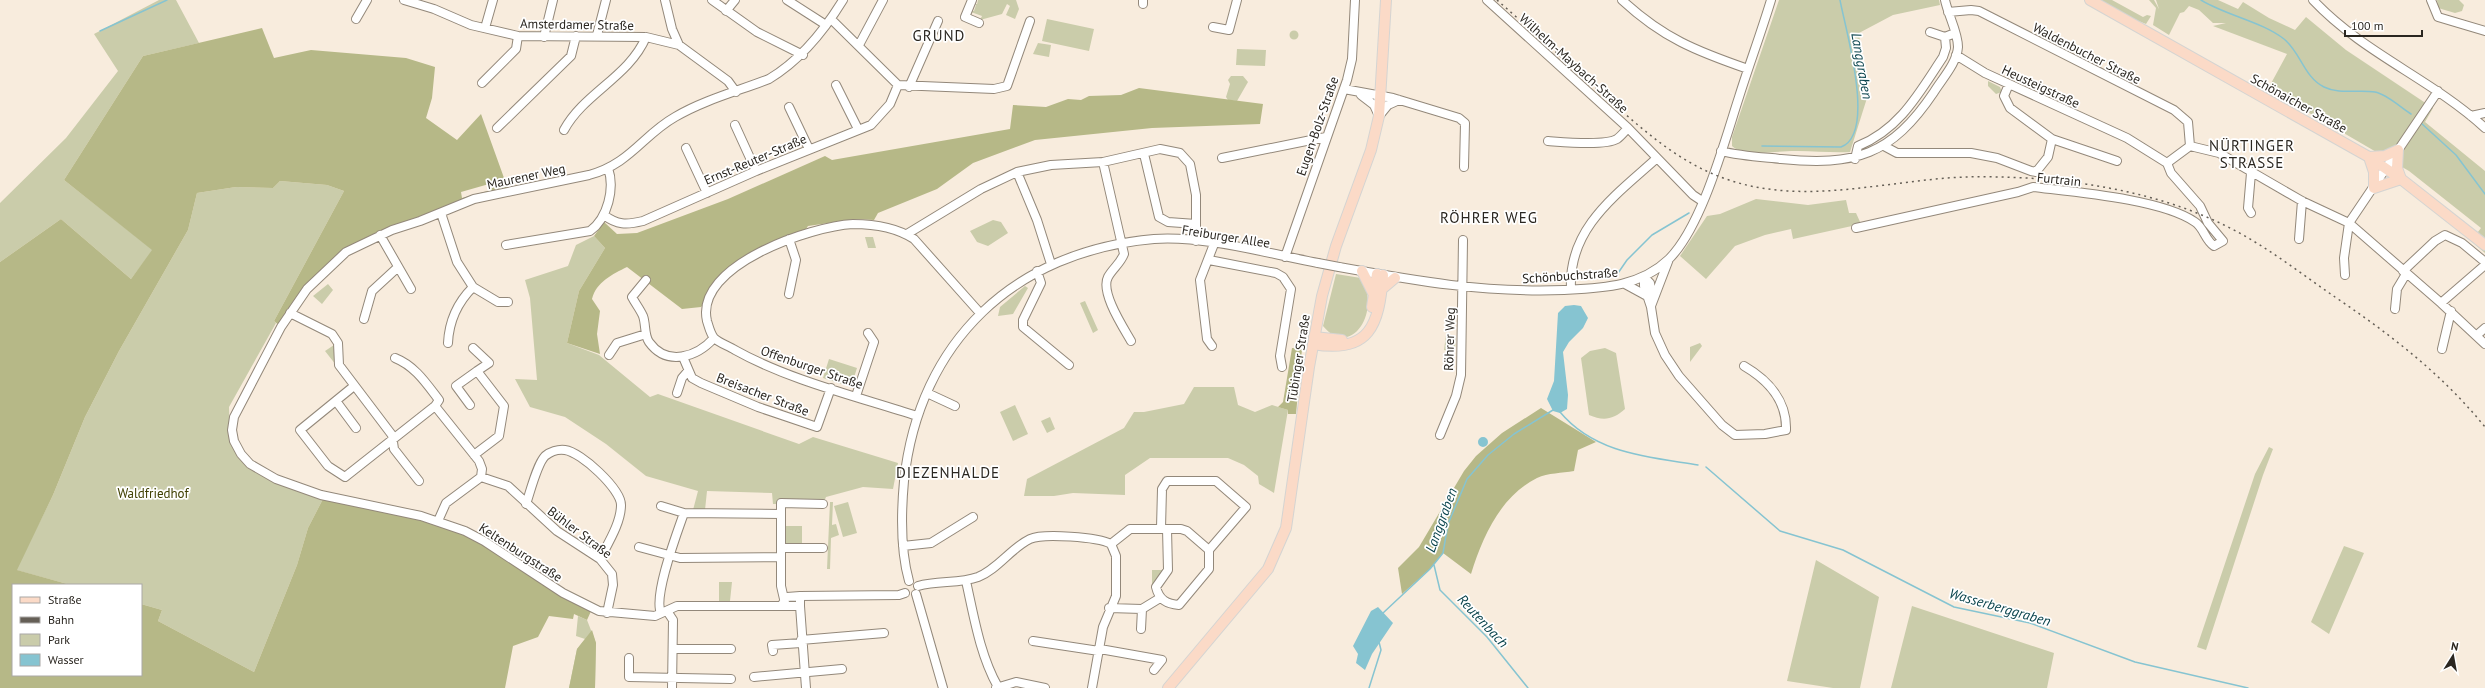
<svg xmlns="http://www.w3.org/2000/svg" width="2485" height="688" viewBox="0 0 2485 688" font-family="'PT Sans',sans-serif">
<rect width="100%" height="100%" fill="#f8ecdd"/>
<path fill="#caccaa" d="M 159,0 L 176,0 L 199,43 L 143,56 L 64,180 L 153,250 L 131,279 L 61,219 L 0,262 L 0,203 L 66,138 L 118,71 L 94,34 Z
M 978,0 L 1016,0 L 1019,9 L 1015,19 L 1006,15 L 1010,6 L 1007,4 L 1002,14 L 980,20 L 982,16 L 971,12 L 970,10 L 974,11 L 976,5 L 973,4 L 977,4 Z
M 1779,0 L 1939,0 L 1940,5 L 1893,15 L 1859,33 L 1867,98 L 1850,152 C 1833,153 1816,151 1798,151 C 1782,150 1743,158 1732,146 L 1732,137 Z
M 2095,0 L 2112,0 L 2143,17 L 2147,15 L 2151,16 L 2146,24 L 2121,14 Z
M 2149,0 L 2154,0 L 2159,9 L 2156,0 L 2218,0 L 2238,9 L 2243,2 L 2269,18 L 2295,30 L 2306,17 L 2346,50 L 2433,108 L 2425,122 L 2485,171 L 2485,253 L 2471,241 L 2481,228 L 2409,171 L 2268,89 L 2287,54 L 2213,26 L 2226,23 L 2213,23 L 2199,10 L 2189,6 L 2184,12 L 2180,13 L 2169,35 L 2153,25 L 2156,8 Z
M 2437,0 L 2459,0 L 2464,5 L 2462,11 L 2455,13 L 2438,8 Z
M 1047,19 L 1094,29 L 1089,51 L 1042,41 Z
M1289.5 35a4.5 4.5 0 1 1 9 0a4.5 4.5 0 1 1-9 0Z
M 1038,43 L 1051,45 L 1049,57 L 1033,54 Z
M 1237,49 L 1266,50 L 1265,66 L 1236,65 Z
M 1231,76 L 1243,76 L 1248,82 L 1237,101 L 1228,100 L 1226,97 L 1230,84 L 1228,80 Z
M 1988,81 L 2000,87 L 2002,92 L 1996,94 L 1988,86 Z
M 280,181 L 327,185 L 344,191 L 274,321 L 276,323 L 229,407 L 230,443 L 249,466 L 324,497 L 308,528 L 297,565 L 254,672 L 158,621 L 162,610 L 141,604 L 141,585 L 71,585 L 16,570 L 53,495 L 85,417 L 119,351 L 188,230 L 197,193 L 236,187 L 273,188 Z
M 1756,199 L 1808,205 L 1846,200 L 1849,213 L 1856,213 L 1861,224 L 1793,239 L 1791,229 L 1765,235 L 1735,246 L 1706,279 L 1680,256 L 1707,216 L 1720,214 Z
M 993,220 L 1001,222 L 1008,233 L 988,246 L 977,242 L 970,231 Z
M 594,236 L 605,248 L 579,291 L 567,343 L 599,355 L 650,397 L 658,394 L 799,444 L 813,437 L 898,463 L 893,489 L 863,487 L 826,497 L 823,504 L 773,504 L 772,493 L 707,491 L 705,510 L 693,510 L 698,491 L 646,476 L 606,444 L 565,417 L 530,407 L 515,379 L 537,380 L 530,298 L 525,280 L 568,266 L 576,245 Z
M 865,237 L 873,237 L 876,248 L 868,248 Z
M 1336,274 L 1361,278 C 1382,311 1351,360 1323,326 Z
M 328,284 L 333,290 L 322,304 L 313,296 Z
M 1025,286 L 1028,288 L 1013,314 L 998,316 L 1000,307 Z
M 1085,301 L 1098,330 L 1093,333 L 1080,303 Z
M 1446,335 L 1456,337 L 1455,349 L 1453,352 L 1444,350 Z
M 1700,343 L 1702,346 L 1690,362 L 1690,347 Z
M 334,345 L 336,365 L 325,351 Z
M 1605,348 L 1616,353 L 1625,409 C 1613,420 1603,421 1589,415 L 1581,358 L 1590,351 Z
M 829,359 L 857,368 L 851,387 L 823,378 Z
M 1194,387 L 1234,387 L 1238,405 L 1255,412 L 1272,405 L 1288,410 L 1274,493 L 1259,484 L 1258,476 L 1244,465 L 1228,458 L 1150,458 L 1125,475 L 1125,495 L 1073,493 L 1054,496 L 1024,496 L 1027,479 L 1124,428 L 1134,412 L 1144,412 L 1184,404 Z
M 1015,405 L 1028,434 L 1013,441 L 1000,412 Z
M 1050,417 L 1055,429 L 1047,433 L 1041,421 Z
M 2269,447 L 2273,449 L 2263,475 L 2206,650 L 2197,647 L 2255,474 Z
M 830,502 L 833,502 L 832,525 L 836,524 L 839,535 L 831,538 L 830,569 L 827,569 Z
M 848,502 L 857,533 L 843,537 L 834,506 Z
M 784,526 L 802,526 L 802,543 L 785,543 Z
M 2344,546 L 2364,553 L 2329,634 L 2311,622 Z
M 1816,560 L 1879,597 L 1860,688 L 1833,688 L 1787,681 Z
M 1152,570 L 1163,570 L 1156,584 L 1152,585 Z
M 719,582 L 732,582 L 730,601 L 719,601 Z
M 1912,606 L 2054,653 L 2047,688 L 1891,688 Z
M 578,616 L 587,620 L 596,643 L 595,688 L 569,688 L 577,649 L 585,639 L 576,636 Z"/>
<path fill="#b6b887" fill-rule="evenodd" d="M 262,28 L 274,58 L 311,50 L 406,58 L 435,67 L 432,98 L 426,118 L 457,140 L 481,114 L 508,189 L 474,196 L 346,252 L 326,270 L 281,327 L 274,321 L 344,191 L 327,185 L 280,181 L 273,188 L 236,187 L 197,193 L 188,230 L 119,351 L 85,417 L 53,495 L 17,570 L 71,585 L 13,585 L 13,675 L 141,675 L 141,604 L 162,610 L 158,621 L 254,672 L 297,565 L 308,528 L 324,497 L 421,516 L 465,531 L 592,609 L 587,620 L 574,614 L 573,619 L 549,616 L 538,637 L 513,646 L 505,688 L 0,688 L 0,262 L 61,219 L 131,279 L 152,250 L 64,180 L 143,56 ZM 489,184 L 491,190 L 462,198 L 461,192 Z
M 1139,88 L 1263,104 L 1260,124 L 1152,128 L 1035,140 L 973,163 L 937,189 L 878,213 L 874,220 L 856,219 L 808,226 L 804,232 L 754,252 L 701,307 L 682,309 L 627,267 C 613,274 596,282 592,299 L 600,311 L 597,334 L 600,354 L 567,343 L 579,291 L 605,248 L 594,236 L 604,222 L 617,234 L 637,233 L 728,199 L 825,156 L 832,160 L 1010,129 L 1013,105 L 1046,107 L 1068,99 L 1081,100 L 1089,96 L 1121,95 Z
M 1292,348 L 1302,349 L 1296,414 L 1288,414 L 1288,410 L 1278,407 L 1283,402 Z
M 1541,408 L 1596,442 L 1578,450 L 1574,471 C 1562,473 1548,473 1537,478 C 1500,497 1483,536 1471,574 L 1443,553 L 1430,569 L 1402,594 L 1398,568 L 1419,547 L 1464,471 L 1476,456 L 1502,433 Z
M 592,630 L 596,643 L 595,688 L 569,688 L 577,649 Z"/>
<path fill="#86c4d1" d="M 1574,305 L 1581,306 L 1588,318 L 1583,328 L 1569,342 L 1563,352 L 1568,395 L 1567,409 L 1560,413 L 1553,411 L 1547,399 L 1554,381 L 1558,313 L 1565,306 Z
M1478 442a5 5 0 1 1 10 0a5 5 0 1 1-10 0Z
M 1378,607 L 1393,623 L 1372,654 L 1365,670 L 1356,663 L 1358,654 L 1353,646 L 1371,611 Z"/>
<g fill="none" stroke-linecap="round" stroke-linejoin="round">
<path stroke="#86c4d1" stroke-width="1.5" d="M 2201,0 C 2225,15 2263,22 2284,39 C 2301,53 2304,77 2324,87 C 2340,95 2358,89 2375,92 C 2387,94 2401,108 2411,114
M 100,31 L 167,0
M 2421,123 L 2456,155 L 2485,194
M 1762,146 L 1841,147 C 1877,134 1845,28 1840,0
M 1616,276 L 1627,260 L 1652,235 L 1689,213
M 1560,412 C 1595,454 1649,457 1698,465
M 1706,467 L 1780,531 L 1843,550 L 1954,607 L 2030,623 L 2135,662 L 2248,688
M 1434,565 L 1440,590 L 1487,637 L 1528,688
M 1383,613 L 1430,569 L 1443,553 L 1448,524 L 1467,479 L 1488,455 L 1514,434 L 1553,410
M 1369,688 L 1381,650 L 1379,642"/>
<g stroke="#93887a" stroke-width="10">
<path id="minor" d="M 404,0 L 434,9 L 471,25 L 518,36 L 646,37 L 679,45 L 728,81 L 736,92
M 665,0 L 672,29 L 679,45
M 712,0 L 757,32 L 803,55
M 787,0 L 826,25
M 843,0 C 824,31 801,60 769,79 C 738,91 704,100 675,117 C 643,135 630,164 589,175 L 474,199 L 420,221 L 392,230 L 346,252 L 307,289 L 281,327 L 234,417 L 232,430 L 234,441 L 241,454 L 250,464 L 276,479 L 321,495 L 421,516 L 465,531 L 484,541 L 563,593 L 599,611 L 655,616 L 677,606 L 800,606 L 800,596 L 899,595 L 905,593
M 972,0 L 965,17 L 979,23
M 1487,0 L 1628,128 L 1693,195 L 1702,201
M 1622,0 C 1663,38 1696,51 1748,69
M 2313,0 C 2364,54 2430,78 2485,128
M 2431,0 L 2438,17 L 2485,31
M 1143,4 L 1143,0
M 726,11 L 735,0
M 1948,12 L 1971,10 L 1979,11 L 2174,110 L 2188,122 L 2190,146
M 356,19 L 367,0
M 831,19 L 898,85 L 994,89 L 1007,86 L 1030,21
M 1213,27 L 1229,30 L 1237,0
M 485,28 L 493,0
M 1930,32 L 1945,37
M 597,35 L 606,0
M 544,37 L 553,0
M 859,45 L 883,0
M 482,83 L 516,49 L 518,36
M 2009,84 L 2004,96 L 2010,108 L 2052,139 L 2117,161
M 836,85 L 858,129
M 909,87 L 938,21
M 1344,89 L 1393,98 L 1459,118 L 1465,123 L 1464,167
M 1361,95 L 1374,105 L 1379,116
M 789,107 L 809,149
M 1379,116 L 1388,105 L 1399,100
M 2471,116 L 2485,113
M 735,125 L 756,171
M 497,128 L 571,56 L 576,36
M 564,130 C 584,93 629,77 646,37
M 1548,141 C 1563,142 1605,146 1617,139 C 1621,136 1625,131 1628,128
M 1884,146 L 1897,153 L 1971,153 L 1997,158 L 2031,171 L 2036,172 L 2048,157 L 2052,139
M 2190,146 L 2219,153 L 2302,201 L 2349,223 L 2441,303 L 2485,344
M 686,148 L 707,193
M 1721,151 C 1740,156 1761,157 1781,159 C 1855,166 1891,156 1934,92 C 1942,79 1957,63 1958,47 C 1958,32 1948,15 1945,0
M 1144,154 L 1159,217 L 1168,222 L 1196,224
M 1222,158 L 1326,137
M 1855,159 L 1858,146 C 1900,129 1919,93 1943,57 L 1946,48 L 1945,37 L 1955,33
M 1103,162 L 1124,254 C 1120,264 1113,268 1108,277 C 1100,292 1123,327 1131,341
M 2167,163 L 2190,146
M 1017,172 L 1037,220 L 1051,264
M 2251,173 L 2248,208 L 2251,213
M 441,213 L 457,262 L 473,287 C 458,302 449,321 448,343
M 604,215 C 617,225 626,225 643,221 L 756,171 L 871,125 L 890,104 L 898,85
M 1856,228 L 2018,192 L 2033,187 C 2074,192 2162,199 2195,222 C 2204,228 2205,240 2214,246 L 2223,241 L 2208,223 L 2200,206 L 2171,173 L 2167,163 L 2127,138 L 1985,73 L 1956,55
M 907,234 L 981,189 L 1017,172 L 1051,165 L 1103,162 L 1160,149 L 1180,153 L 1190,164 L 1196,195 L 1196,241
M 380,235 L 411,289
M 2299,239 L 2302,201
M 506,245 L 590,231 C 608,218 615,188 608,168
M 1285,257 L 1347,80 L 1352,59 L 1355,0
M 1209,260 L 1276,273 L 1283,277 L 1291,289 L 1280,356 L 1282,367
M 1339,267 C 1417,281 1484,293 1564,290 C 1602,288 1640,287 1669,259 C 1702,226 1724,143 1739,97 C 1749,65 1761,33 1771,0
M 1037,271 L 1041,283 L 1023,320 L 1023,327 L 1069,365
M 2403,271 L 2435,241 L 2445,235 L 2462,243 L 2485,262
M 2345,275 L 2344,258 L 2349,223 L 2438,91
M 1644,277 L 1644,286 L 1651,307 L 1655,333 L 1665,355 L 1679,376 L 1722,425 L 1735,435 L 1765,434 L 1786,430 C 1787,401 1768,380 1744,366
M 1644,277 L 1650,283 L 1652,298
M 646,280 L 632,297 C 635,303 640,309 643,316 C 646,324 644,335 649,342 C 667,367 697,357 714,338
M 1625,284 L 1647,296
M 473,287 L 498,302 L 508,302
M 1571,289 C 1568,228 1616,195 1657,158
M 789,294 L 796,260 L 789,239
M 2441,303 L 2485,265
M 1651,306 L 1669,259
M 2395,309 L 2397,289 L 2406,274
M 290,313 L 332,334 L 338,343 L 339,365 L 392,435 L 394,449 L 419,481
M 364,319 L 372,291 L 397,268
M 2477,335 L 2485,328
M 1212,346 L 1207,339 L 1200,280 L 1214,244
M 473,348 L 489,363 L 477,371
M 2442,349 L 2451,311
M 609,355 L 617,343 L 646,334
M 683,357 L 692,378 L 701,383 L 758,407 L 817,427 L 831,388
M 395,358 C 415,366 426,383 439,400 L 435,406
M 354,386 L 300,430 L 328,466 L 345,477 L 435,406 L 479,461 L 482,469 L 481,477 L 446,503 L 438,521
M 677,393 L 682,378 L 688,371
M 927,393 L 955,406
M 856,396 L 874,342 L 868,333
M 336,401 L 356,428
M 470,405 L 456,386 L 477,371 L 504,406 L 499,436 L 474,455
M 917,416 C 859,397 788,380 735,350 C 729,346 719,343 714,338 C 710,333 709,327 707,321 C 694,265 812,226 853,224 C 873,224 897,228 914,239 L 980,313
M 1440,435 L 1456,396 L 1461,375 L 1463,240
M 481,477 L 508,486 L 557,531 L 600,559 L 612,574 L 613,585 L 607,613
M 526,504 C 530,493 537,464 545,456 C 550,452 558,449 565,450 C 581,452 621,489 621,505 C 621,523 608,543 600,559
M 661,506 L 684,513
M 781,514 L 781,503 L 823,504
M 1161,528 L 1162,489 L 1167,481 L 1216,481 L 1246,507 L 1209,550
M 1111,544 L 1130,529 L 1181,529 L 1187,531 L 1209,550 L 1209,569 L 1179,605 C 1167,604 1159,600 1156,587 L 1168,570 L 1167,529
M 903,546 L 931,543 L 973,517
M 639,547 L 680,558 L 781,557
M 782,548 L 823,548
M 909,581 C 900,549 901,514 904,481 C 919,341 1015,251 1154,239 C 1201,235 1271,254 1318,263
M 966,581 C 974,617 980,655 998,687
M 918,586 C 938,580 959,584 978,577 C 998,569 1011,548 1030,539 C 1043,533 1098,537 1111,544 L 1116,556 L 1116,596 L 1103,627 L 1092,688
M 916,594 L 943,688
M 783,603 L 787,597 L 800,596
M 800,606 L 806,688
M 1109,608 L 1142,609 L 1160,598
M 667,611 L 673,620 L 672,688
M 661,613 C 653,596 677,533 684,513 L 781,514 L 781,586 L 784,599
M 1141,629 L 1142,609
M 801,640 L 884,633
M 1033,641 L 1099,651
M 673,649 L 731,649
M 1100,649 L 1162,660 L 1154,670
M 773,651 L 772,645 L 801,643
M 629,658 L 629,677 L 731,679
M 754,677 L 842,669
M 996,688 L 1016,682 L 1045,688"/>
</g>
<g stroke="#d4d4d2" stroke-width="12">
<path id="major" d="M 2090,0 L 2369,157 L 2401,179 L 2485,245
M 2369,157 L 2385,156 L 2398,150 L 2397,168 L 2401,179
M 2369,157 L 2374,172 L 2374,188 L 2401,179
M 1362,271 L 1373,293
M 1382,289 L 1395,278
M 1372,307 L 1377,274
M 1314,337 L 1342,340
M 1313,344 C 1370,354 1379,325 1383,275
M 1168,688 L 1268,569 L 1286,528 L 1309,367 L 1322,296 L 1336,246 L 1371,150 L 1379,116 L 1386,0"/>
</g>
<use href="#minor" stroke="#fff" stroke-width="8"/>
<use href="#major" stroke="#fbdac7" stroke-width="10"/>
<path stroke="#655f56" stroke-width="1.5" stroke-dasharray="2 4" stroke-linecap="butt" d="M 1497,0 C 1531,30 1565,60 1599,91 C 1639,126 1677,163 1729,180 C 1806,206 1887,180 1965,177 C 2051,175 2148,187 2226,226 C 2265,245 2300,273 2335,297 C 2391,335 2442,374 2485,427"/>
<g stroke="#93887a" stroke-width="10" stroke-linecap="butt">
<path id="minor-bridge" d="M 1318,263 L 1339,267"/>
</g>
<use href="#minor-bridge" stroke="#fff" stroke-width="8"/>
</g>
<g text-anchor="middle" stroke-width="3.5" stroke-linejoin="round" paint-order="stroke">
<g font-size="13" fill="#2a2620" stroke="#fff">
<text transform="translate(577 24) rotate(1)" y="5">Amsterdamer Straße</text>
<text transform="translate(2087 53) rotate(27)" y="5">Waldenbucher Straße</text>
<text transform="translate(1574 63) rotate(42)" y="5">Wilhelm-Maybach-Straße</text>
<text transform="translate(2041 86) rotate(25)" y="5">Heusteigstraße</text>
<text transform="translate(2299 103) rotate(29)" y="5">Schönaicher Straße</text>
<text transform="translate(1317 126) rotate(-71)" y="5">Eugen-Bolz-Straße</text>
<text transform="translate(755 159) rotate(-23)" y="5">Ernst-Reuter-Straße</text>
<text transform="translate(526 176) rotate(-12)" y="5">Maurener Weg</text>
<text transform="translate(2059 179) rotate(6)" y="5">Furtrain</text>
<text transform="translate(1226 236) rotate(9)" y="5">Freiburger Allee</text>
<text transform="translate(1570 275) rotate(-4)" y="5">Schönbuchstraße</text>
<text transform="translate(1449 339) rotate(-88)" y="5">Röhrer Weg</text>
<text transform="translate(1298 358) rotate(-81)" y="5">Tübinger Straße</text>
<text transform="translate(812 367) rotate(19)" y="5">Offenburger Straße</text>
<text transform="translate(763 394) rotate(21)" y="5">Breisacher Straße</text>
<text transform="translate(580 532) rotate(37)" y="5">Bühler Straße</text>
<text transform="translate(521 552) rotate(33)" y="5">Keltenburgstraße</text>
</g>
<g font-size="13" fill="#404002" stroke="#fff">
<text x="153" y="498">Waldfriedhof</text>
</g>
<g font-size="14" font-style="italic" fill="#0a444d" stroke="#fff">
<text transform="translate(1862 66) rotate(80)" y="5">Langgraben</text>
<text transform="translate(1441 520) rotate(-70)" y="5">Langgraben</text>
<text transform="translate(2000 607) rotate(16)" y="5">Wasserberggraben</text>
<text transform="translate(1483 621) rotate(47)" y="5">Reutenbach</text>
</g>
<g font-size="15" letter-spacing="1" fill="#2a2620" stroke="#fff">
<text x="939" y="41">GRUND</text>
<text x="2252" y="151">NÜRTINGER<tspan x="2252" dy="17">STRASSE</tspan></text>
<text x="1489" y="223">RÖHRER WEG</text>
<text x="948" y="478">DIEZENHALDE</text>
</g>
</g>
<rect x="12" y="584" width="130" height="92" fill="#ffffff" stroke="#aaa8a6"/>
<rect x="20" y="597" width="20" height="6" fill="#fbdac7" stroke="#aaa8a6"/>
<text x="48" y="604" font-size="12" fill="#2a2620">Straße</text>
<rect x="20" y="617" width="20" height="6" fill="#655f56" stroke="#aaa8a6"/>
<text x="48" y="624" font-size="12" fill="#2a2620">Bahn</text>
<rect x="20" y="634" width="20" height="12" fill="#caccaa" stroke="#aaa8a6"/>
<text x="48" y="644" font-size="12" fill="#2a2620">Park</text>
<rect x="20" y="654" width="20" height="12" fill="#86c4d1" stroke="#aaa8a6"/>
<text x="48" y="664" font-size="12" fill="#2a2620">Wasser</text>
<g transform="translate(2453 656) rotate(11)" stroke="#ffffff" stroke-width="3" paint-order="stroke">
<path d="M0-3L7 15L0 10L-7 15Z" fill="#2a2620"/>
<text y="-6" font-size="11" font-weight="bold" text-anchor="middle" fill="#2a2620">N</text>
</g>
<path d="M2345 30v6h77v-6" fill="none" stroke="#2a2620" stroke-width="2"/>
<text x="2351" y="30" font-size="12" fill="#2a2620" stroke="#ffffff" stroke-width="3" paint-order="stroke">100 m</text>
</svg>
